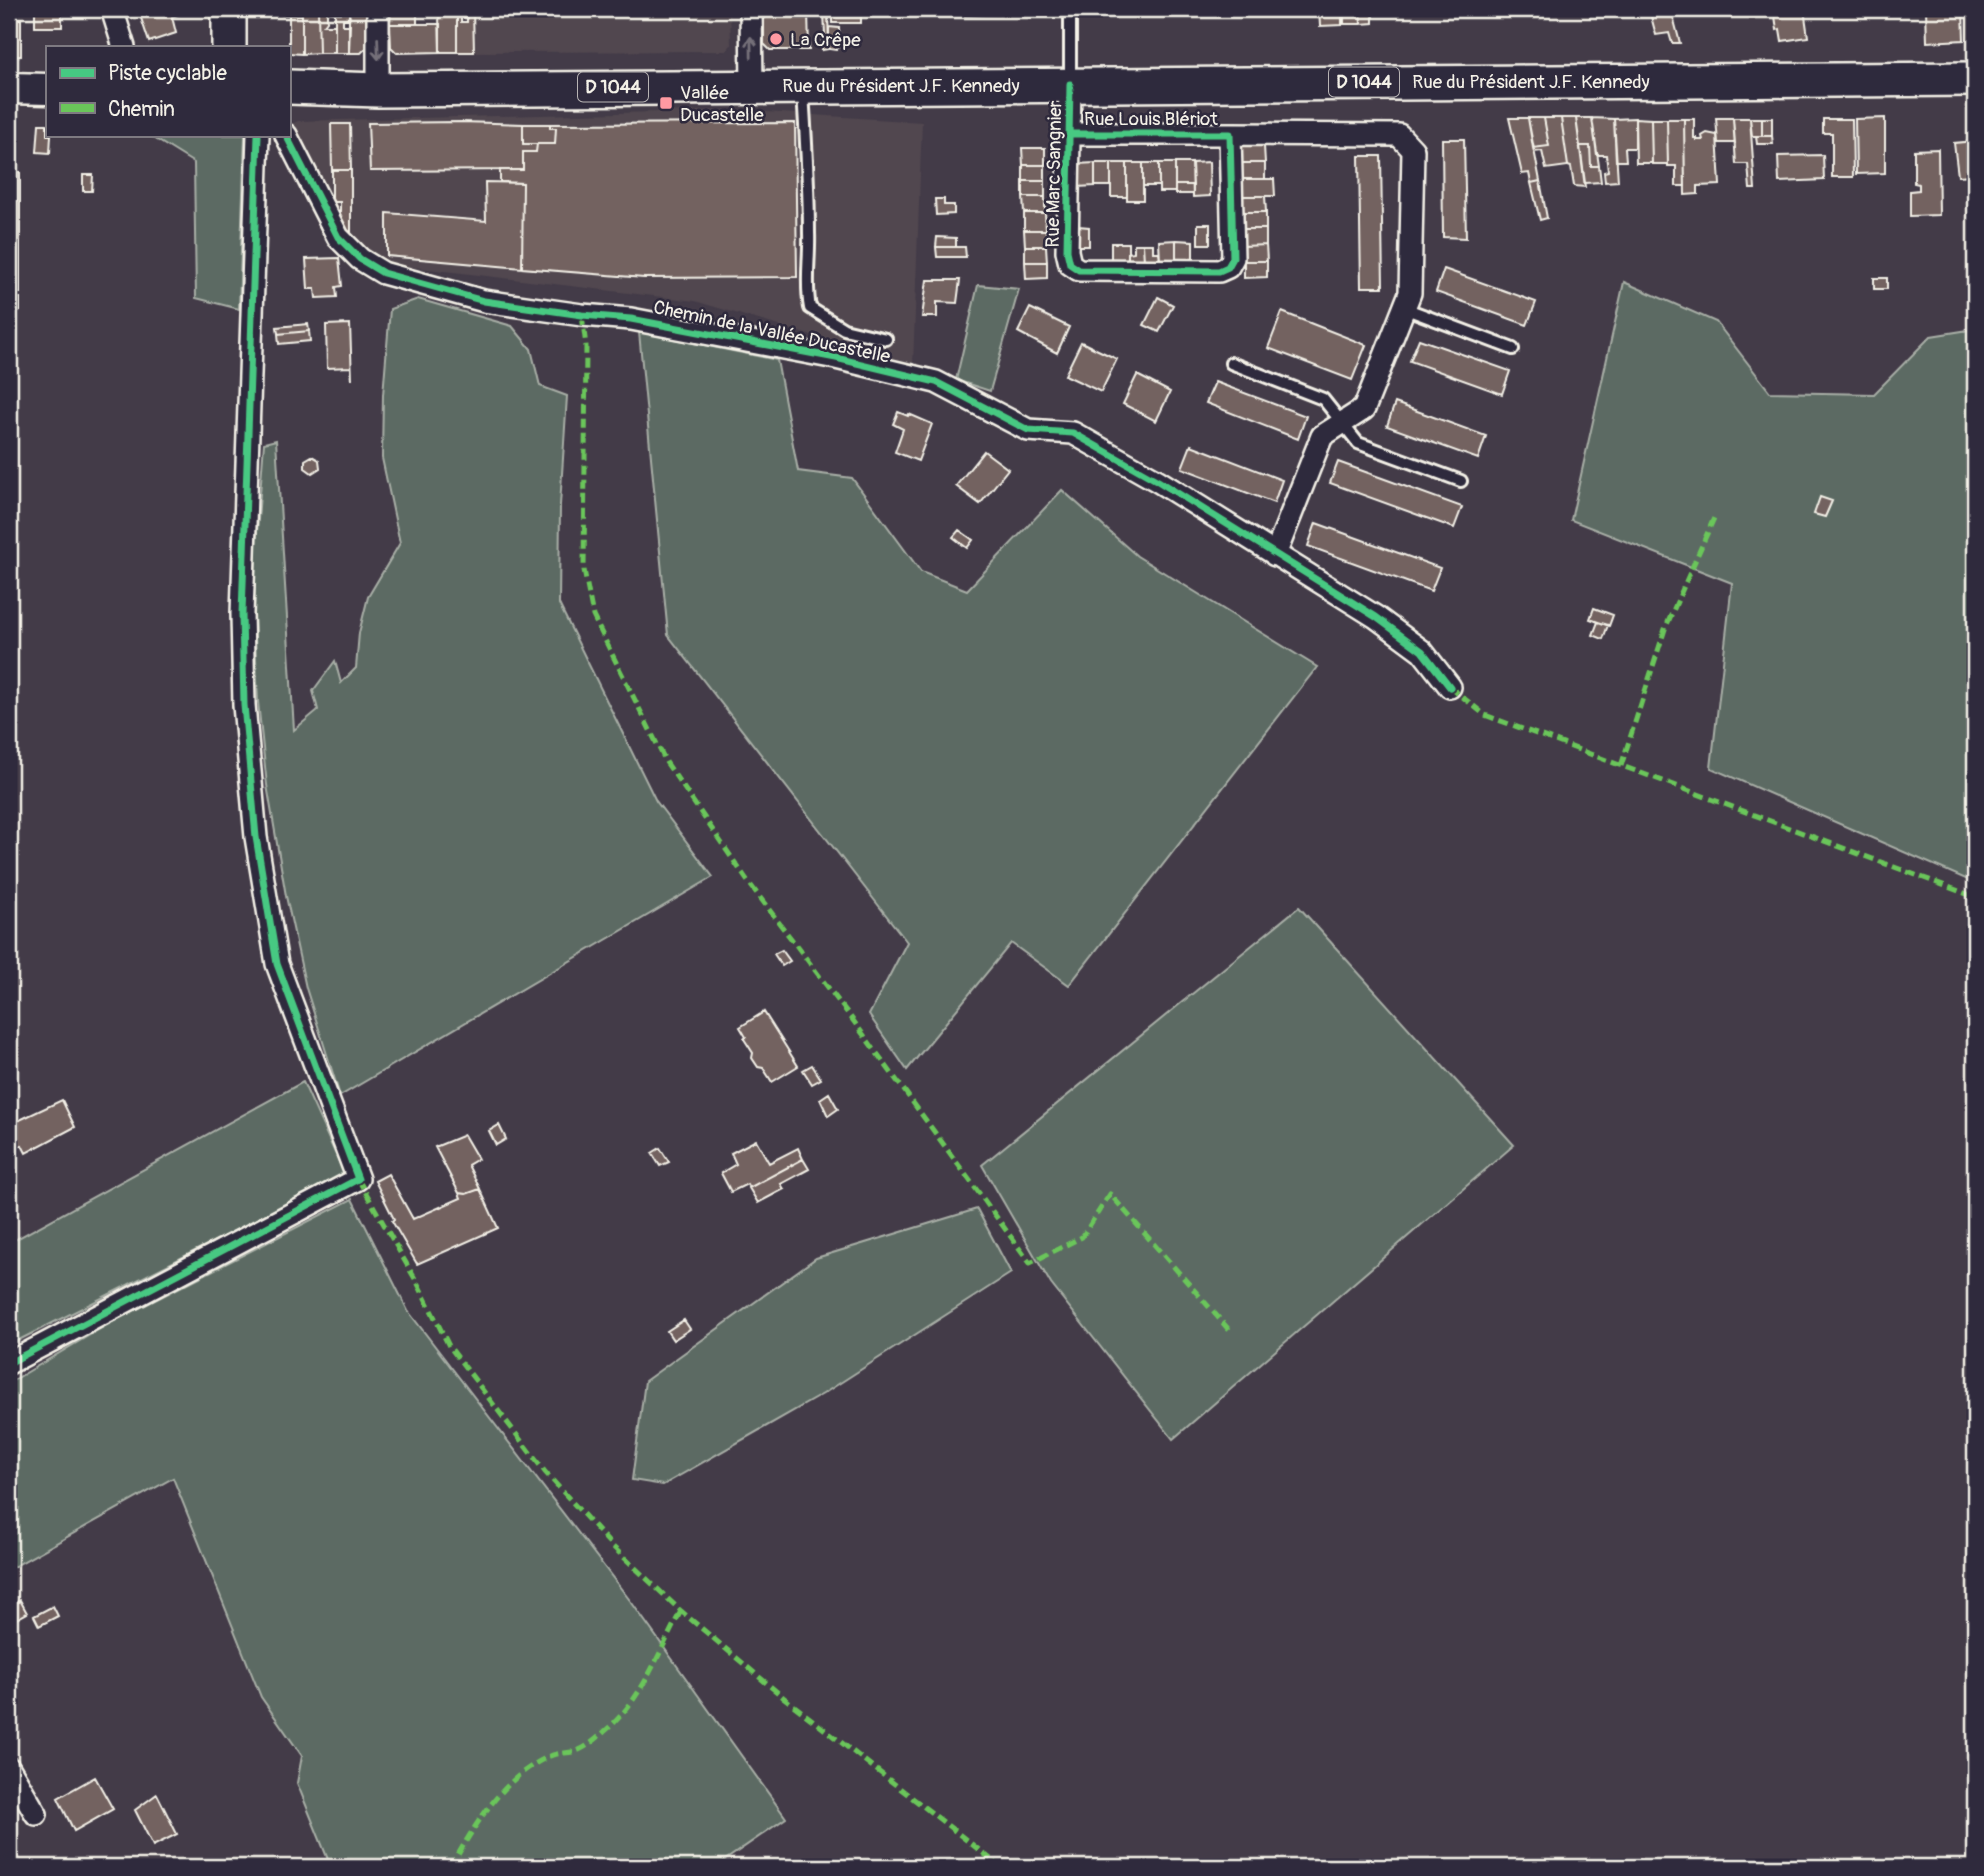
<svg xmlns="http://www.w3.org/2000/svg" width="1984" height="1876" viewBox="0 0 1984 1876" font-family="Pangolin,sans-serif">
<rect width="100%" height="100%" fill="#433b48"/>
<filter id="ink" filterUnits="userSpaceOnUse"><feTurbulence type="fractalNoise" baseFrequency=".0143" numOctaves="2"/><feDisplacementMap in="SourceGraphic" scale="14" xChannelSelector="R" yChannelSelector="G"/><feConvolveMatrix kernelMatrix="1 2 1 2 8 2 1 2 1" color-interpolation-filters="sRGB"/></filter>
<g filter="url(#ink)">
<path fill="#51474f" d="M 473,9 L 730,9 L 731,45 L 726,51 L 474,52 Z
M 735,110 L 922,122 L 913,366 L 695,301 L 378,263 L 337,250 L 275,135 L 289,135 L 289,125 L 298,121 Z"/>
<path fill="#5b6b63" stroke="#a8aea6" stroke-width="2" d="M 149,135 L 245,135 L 239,309 L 196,298 L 194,163 Z
M 1624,282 L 1716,322 L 1770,392 L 1874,394 L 1931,336 L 1975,329 L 1975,883 L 1711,768 L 1732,583 L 1571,520 Z
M 978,285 L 1019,289 L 990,391 L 956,380 Z
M 418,299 L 512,326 L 531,349 L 540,386 L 567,396 L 560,505 L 559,604 L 656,801 L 713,877 L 340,1096 L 306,988 L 286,896 L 267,785 L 258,702 L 254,615 L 256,545 L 264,443 L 276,440 L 294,730 L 318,710 L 313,691 L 335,661 L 341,683 L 356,668 L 359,633 L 368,597 L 400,543 L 382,458 L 383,395 L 390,309 Z
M 639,332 L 777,360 L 798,471 L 852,478 L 921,572 L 967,590 L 1062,490 L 1137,556 L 1317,667 L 1069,985 L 1011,943 L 907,1070 L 869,1015 L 907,942 L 668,635 Z
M 1299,907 L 1514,1145 L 1173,1439 L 1051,1284 L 982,1165 Z
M 303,1082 L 345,1175 L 9,1345 L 9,1243 Z
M 352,1199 L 408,1311 L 632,1603 L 786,1818 L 715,1867 L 331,1867 L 297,1783 L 302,1756 L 261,1697 L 173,1478 L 13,1567 L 9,1558 L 9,1383 L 110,1323 Z
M 977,1209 L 1011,1273 L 823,1394 L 663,1485 L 632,1480 L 645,1381 L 816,1258 Z"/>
<path fill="#736260" stroke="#f4f1e8" stroke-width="2" d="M 35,9 L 62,9 L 62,27 L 35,27 Z
M 138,9 L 182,9 L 183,13 L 172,17 L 176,33 L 149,42 Z
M 282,9 L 302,9 L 302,15 L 282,15 Z
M 314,9 L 318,9 L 319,53 L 302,54 L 302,11 L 314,11 Z
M 318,9 L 335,9 L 335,13 L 327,12 L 327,21 L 324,25 L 335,25 L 335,53 L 319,53 Z
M 335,9 L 366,9 L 366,13 L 335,13 Z
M 391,9 L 439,9 L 439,13 L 417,14 L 417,24 L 390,24 Z
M 457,9 L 461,9 L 461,22 L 467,22 L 467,9 L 473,9 L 474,52 L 457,52 Z
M 832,9 L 861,9 L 861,23 L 832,23 Z
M 946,9 L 1004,9 L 1004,14 L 965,16 L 965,11 L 946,11 Z
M 1319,9 L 1342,9 L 1342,25 L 1320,26 Z
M 1344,9 L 1360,9 L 1361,24 L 1344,24 Z
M 1360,9 L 1373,9 L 1373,23 L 1361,24 Z
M 1649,9 L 1671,9 L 1680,43 L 1672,43 L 1669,33 L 1656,35 Z
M 1774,9 L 1804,9 L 1808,37 L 1782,41 L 1780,29 L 1777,30 Z
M 1926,9 L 1963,9 L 1964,40 L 1927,42 Z
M 802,11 L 808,11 L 809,50 L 770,50 L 764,44 L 764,12 Z
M 824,11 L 828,11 L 829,49 L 822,50 L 822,36 L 825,36 Z
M 335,13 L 349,13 L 350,18 L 343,19 L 343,25 L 350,25 L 349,53 L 335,53 Z
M 349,13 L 366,13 L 366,48 L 361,53 L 349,53 Z
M 289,15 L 302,15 L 302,54 L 289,53 Z
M 439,15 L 457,15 L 457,52 L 440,52 Z
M 9,19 L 21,19 L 21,56 L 9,57 Z
M 390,24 L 440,24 L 440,52 L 397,53 L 391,47 Z
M 829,27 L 839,28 L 840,46 L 836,50 L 829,49 Z
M 1509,118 L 1528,118 L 1540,181 L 1531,183 L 1529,173 L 1522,174 Z
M 1528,118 L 1544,118 L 1549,146 L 1533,148 Z
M 1544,118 L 1561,118 L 1568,166 L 1546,169 L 1542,151 L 1534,152 L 1533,148 L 1549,146 Z
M 1561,118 L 1576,118 L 1585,187 L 1574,186 L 1571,167 L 1568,166 Z
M 1576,118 L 1592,118 L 1599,166 L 1591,166 L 1590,146 L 1580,146 Z
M 1592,118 L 1614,119 L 1618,181 L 1605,182 L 1604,172 L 1608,171 L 1606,155 L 1597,155 Z
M 1635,118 L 1651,119 L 1652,163 L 1636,163 Z
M 1635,118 L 1635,148 L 1625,148 L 1626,161 L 1616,161 L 1614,119 Z
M 1716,118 L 1733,118 L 1735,143 L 1718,143 Z
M 1733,118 L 1750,118 L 1755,189 L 1750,189 L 1748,164 L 1736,164 Z
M 1750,118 L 1762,118 L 1762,136 L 1752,136 Z
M 1762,118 L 1772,118 L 1772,136 L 1762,136 Z
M 1885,118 L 1885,173 L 1856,174 L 1855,119 Z
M 1651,119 L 1667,119 L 1668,164 L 1652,164 Z
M 1667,119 L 1684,119 L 1685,186 L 1676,186 L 1676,166 L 1668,166 Z
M 1684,119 L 1694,119 L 1694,138 L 1697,138 L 1697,140 L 1703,140 L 1702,136 L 1707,133 L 1717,135 L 1720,185 L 1698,186 L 1698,194 L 1685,195 Z
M 1823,119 L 1852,119 L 1853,177 L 1832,177 L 1832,133 L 1823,133 Z
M 462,122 L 523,124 L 523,144 L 537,144 L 536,152 L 523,152 L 523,170 L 370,171 L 368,123 Z
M 795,123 L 797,277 L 644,278 L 522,268 L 523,183 L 500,182 L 500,170 L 523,170 L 523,152 L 536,152 L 537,144 L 555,144 L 556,128 L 550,128 L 550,124 Z
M 39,124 L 47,124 L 47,135 L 51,135 L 50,153 L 37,152 Z
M 331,124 L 350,124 L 351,170 L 332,170 Z
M 523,124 L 550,124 L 550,128 L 556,128 L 555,144 L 523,144 Z
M 1756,136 L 1772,136 L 1773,144 L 1757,144 Z
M 1442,139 L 1464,139 L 1466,238 L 1443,237 Z
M 1975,141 L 1975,166 L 1971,167 L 1971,175 L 1958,176 L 1954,143 Z
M 1241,146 L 1264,146 L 1265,163 L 1241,163 Z
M 1580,146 L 1590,146 L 1591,166 L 1599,166 L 1601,182 L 1585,183 Z
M 1022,148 L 1045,148 L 1045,165 L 1023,165 Z
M 1938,149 L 1939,215 L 1910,216 L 1910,191 L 1919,190 L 1919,184 L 1914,183 L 1914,150 Z
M 1823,155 L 1824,180 L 1779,182 L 1778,156 Z
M 1359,156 L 1381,156 L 1383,287 L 1361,287 Z
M 1209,162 L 1210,196 L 1193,197 L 1192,163 Z
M 1095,163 L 1095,186 L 1077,187 L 1077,164 Z
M 1095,163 L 1111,163 L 1111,186 L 1095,186 Z
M 1111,163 L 1127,163 L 1127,197 L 1111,197 Z
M 1127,163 L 1143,163 L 1143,200 L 1127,200 Z
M 1143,163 L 1159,163 L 1159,186 L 1143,186 Z
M 1159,163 L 1175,163 L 1175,192 L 1159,192 Z
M 1175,163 L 1192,163 L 1193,185 L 1175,185 Z
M 1241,163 L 1265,163 L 1265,179 L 1242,179 Z
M 1023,165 L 1045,165 L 1045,181 L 1023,181 Z
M 332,170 L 351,170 L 351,238 L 335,216 L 340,216 L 340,202 L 332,202 Z
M 9,172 L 20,172 L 20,293 L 9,293 Z
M 83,175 L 93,175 L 92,191 L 83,191 Z
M 1242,179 L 1274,179 L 1275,196 L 1242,196 Z
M 1023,181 L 1045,181 L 1045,197 L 1023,197 Z
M 1540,181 L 1547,218 L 1540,220 L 1531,183 Z
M 485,182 L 523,183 L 522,268 L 387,256 L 387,213 L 486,221 Z
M 1175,185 L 1193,185 L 1193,194 L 1175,194 Z
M 1242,196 L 1265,196 L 1266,212 L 1243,212 Z
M 1023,197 L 1045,197 L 1045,213 L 1024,213 Z
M 935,199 L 944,199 L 944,205 L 954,205 L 954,214 L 936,215 Z
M 1243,212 L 1266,212 L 1266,229 L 1243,229 Z
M 1024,213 L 1045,213 L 1046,230 L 1024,230 Z
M 1198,224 L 1210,224 L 1210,244 L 1198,244 Z
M 1078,226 L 1089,227 L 1089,246 L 1078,246 Z
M 1243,229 L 1266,229 L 1266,245 L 1243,246 Z
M 1024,230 L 1046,230 L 1046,246 L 1025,246 Z
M 937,237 L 956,238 L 956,247 L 936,247 Z
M 1176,240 L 1193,241 L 1193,261 L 1176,261 Z
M 1176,240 L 1176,261 L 1160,261 L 1159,241 Z
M 1111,243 L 1128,243 L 1128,261 L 1111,261 Z
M 1134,244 L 1143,244 L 1144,261 L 1128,261 L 1128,253 L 1134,252 Z
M 1143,244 L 1153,244 L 1153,252 L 1159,252 L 1160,261 L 1144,261 Z
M 1266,245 L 1267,261 L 1244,261 L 1243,246 Z
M 1025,246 L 1046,246 L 1047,262 L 1025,262 Z
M 936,247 L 965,247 L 966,257 L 937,257 Z
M 339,258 L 342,286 L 336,287 L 337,297 L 316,298 L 315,289 L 308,289 L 306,259 Z
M 1244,261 L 1267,261 L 1267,277 L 1244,278 Z
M 1025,262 L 1047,262 L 1047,278 L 1026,279 Z
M 1444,269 L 1536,302 L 1527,325 L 1436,292 Z
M 1874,278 L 1887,278 L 1887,289 L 1874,289 Z
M 927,280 L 960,280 L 957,303 L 937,302 L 937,317 L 922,317 Z
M 1158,297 L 1173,305 L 1159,332 L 1144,325 Z
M 9,298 L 20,298 L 20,311 L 9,311 Z
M 1030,308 L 1069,327 L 1057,353 L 1018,332 Z
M 1282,312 L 1366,345 L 1352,380 L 1268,348 Z
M 308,324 L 309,331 L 278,334 L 277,327 Z
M 350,324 L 352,380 L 351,367 L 327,368 L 326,325 Z
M 309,331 L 310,341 L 279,344 L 278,334 Z
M 1419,339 L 1510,371 L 1502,394 L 1410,361 Z
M 1081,342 L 1117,359 L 1101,392 L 1065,375 Z
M 1137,375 L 1170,392 L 1156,421 L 1123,404 Z
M 1215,382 L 1306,416 L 1298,439 L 1206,403 Z
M 1395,403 L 1486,436 L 1478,459 L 1387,426 Z
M 898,412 L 908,416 L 909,414 L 932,424 L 918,461 L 895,452 L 903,429 L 893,424 Z
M 1191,445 L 1282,480 L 1274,503 L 1182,468 Z
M 984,451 L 1008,469 L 980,504 L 956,486 Z
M 312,456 L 319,460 L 320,468 L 312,473 L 305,468 L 305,460 Z
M 1338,462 L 1462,507 L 1454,528 L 1330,483 Z
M 1820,497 L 1832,501 L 1825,517 L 1814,514 Z
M 1316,523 L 1440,568 L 1431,591 L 1308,546 Z
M 959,530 L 973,540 L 967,548 L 953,537 Z
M 1594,608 L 1613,615 L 1609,626 L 1590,619 Z
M 1598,622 L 1608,625 L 1603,639 L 1593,635 Z
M 782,950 L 790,961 L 782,966 L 774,954 Z
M 764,1012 L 798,1066 L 772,1082 L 763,1068 L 758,1067 L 752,1058 L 753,1053 L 744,1039 L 746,1037 L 740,1027 Z
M 812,1065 L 821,1079 L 812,1084 L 803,1070 Z
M 829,1093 L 838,1109 L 828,1116 L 820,1099 Z
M 62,1100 L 75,1127 L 26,1153 L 22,1145 L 9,1151 L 9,1125 Z
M 499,1125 L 506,1139 L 496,1145 L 489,1131 Z
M 464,1135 L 478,1159 L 468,1165 L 480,1189 L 466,1194 L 459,1193 L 435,1147 Z
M 756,1140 L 769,1163 L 798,1148 L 803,1159 L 749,1188 L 747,1184 L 731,1192 L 721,1173 L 736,1164 L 731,1153 Z
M 660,1148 L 669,1162 L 660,1166 L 652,1153 Z
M 803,1159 L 809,1169 L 781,1184 L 784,1189 L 758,1203 L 749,1188 Z
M 388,1174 L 413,1219 L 461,1198 L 459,1193 L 466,1194 L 480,1189 L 498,1228 L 417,1264 L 392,1221 L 394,1219 L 375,1181 Z
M 684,1320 L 690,1329 L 673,1340 L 667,1331 Z
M 20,1600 L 27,1613 L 9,1623 L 9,1602 L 11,1605 Z
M 53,1606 L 58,1616 L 39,1626 L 34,1616 Z
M 95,1777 L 113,1809 L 74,1831 L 58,1798 Z
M 157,1794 L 177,1834 L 153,1846 L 135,1810 Z"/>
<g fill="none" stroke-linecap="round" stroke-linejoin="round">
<g stroke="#f4f1e8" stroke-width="16">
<path id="service" d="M 1070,9 L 1070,83
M 803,92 C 806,139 809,186 809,233 C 810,259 805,283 810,308 L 844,329 L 886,339
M 1404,308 L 1513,349
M 1231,363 L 1323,399 L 1358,443 L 1461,481"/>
</g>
<g stroke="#f4f1e8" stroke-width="26">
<path id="minor" d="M 112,9 L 124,47
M 751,9 L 752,86
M 1070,84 L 1067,251 L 1070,264 L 1079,270 L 1219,271 L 1228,267 L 1233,258 L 1230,134 L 1070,134
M 378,90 L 378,9
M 1230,134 L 1399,135 L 1413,150 L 1410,293 L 1364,409 L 1322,436 L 1275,555
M 286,135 L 338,237 L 360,259 L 383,273 L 484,301 L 582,315 L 631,319 L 836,358 L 936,382 L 1028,430 L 1073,433 L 1158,481 L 1376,617 L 1422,651 L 1450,687
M 9,1363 L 358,1179 L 277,964 L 256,837 L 244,705 L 242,614 L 258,135
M 9,1768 L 36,1814"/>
</g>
<g stroke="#f4f1e8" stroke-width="35">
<path id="secondary" d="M 9,88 L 47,89"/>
</g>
<g stroke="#f4f1e8" stroke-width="38">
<path id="primary" d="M 229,9 L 229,47
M 289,87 L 378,90 L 1975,79"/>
</g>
<use href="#service" stroke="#2f2a3d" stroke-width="10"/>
<use href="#minor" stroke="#2f2a3d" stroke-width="21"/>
<use href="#secondary" stroke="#2f2a3d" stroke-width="30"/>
<use href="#primary" stroke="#2f2a3d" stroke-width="33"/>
<path stroke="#6ac65a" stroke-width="5" stroke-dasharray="10 5" stroke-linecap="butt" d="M 582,315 L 586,346 L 584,570 L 593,616 L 666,762 L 749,883 L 852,1019 L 1030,1263 L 1082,1237 L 1110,1194 L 1230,1331
M 1450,687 L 1485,715 L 1975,897
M 1621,766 L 1665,629 L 1714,518
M 358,1179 L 418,1284 L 449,1346 L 545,1472 L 612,1546 L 681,1611 L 783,1697 L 1001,1867
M 451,1867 C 474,1826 503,1777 548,1757 C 557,1752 569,1754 579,1750 C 588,1746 598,1738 605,1731 C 643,1699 658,1653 681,1611"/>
<g stroke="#2f2a3d" stroke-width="11">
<path id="cycleway" d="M 1070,84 L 1067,251 L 1070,264 L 1079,270 L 1219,271 L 1228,267 L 1233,258 L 1230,134 L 1070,134
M 286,135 L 338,237 L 360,259 L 383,273 L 484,301 L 582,315 L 631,319 L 836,358 L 936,382 L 1028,430 L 1073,433 L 1158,481 L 1376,617 L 1422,651 L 1450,687
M 9,1363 L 358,1179 L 277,964 L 256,837 L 244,705 L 242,614 L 258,135"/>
</g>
<use href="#cycleway" stroke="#46c982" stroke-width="7"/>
</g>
<defs><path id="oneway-shaft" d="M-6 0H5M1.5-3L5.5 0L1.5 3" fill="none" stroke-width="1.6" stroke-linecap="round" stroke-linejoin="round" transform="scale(1.75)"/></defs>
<g stroke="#747079">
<use href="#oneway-shaft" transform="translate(751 47) rotate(-91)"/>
<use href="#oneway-shaft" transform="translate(378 49) rotate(88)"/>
</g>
</g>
<g fill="#ff9aa2" stroke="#2f2a3d" stroke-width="2.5">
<circle cx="776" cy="39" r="7"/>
<rect x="659" y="96" width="14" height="14" rx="3.5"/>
</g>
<g text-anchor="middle" stroke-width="5" stroke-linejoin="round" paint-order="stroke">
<g fill="#2f2a3d" stroke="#b9b5b5" stroke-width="2">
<rect x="1329" y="67.5" width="70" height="29" rx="5"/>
<rect x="578" y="72.5" width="70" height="29" rx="5"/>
</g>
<g font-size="18" font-weight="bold" fill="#f4f1e8">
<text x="1364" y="88">D 1044</text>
<text x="613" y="93">D 1044</text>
</g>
<g font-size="19" fill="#f4f1e8" stroke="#2f2a3d" text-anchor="start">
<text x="790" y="46">La Crêpe</text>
<text x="680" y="99">Vallée<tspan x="680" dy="22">Ducastelle</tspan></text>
</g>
<g font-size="19" fill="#f4f1e8" stroke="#2f2a3d">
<text x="1531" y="88">Rue du Président J.F. Kennedy</text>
<text x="901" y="92">Rue du Président J.F. Kennedy</text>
<text x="1151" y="125">Rue Louis Blériot</text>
<text transform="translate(1053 174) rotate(-89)" y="7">Rue Marc Sangnier</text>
<text transform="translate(772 331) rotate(12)" y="7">Chemin de la Vallée Ducastelle</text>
</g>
</g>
<rect width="1984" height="1876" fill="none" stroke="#2f2a3d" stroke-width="35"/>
<rect x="18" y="18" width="1949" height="1841" fill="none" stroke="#f4f1e8" stroke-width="2.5" filter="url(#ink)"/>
<rect x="46" y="46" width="245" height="91" fill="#2f2a3d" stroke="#7e7a81" stroke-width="2"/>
<rect x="60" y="68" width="35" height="10" fill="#46c982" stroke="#7e7a81" stroke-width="2"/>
<text x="108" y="80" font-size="21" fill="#f4f1e8">Piste cyclable</text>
<rect x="60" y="103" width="35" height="10" fill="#6ac65a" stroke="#7e7a81" stroke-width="2"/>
<text x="108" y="116" font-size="21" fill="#f4f1e8">Chemin</text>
</svg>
